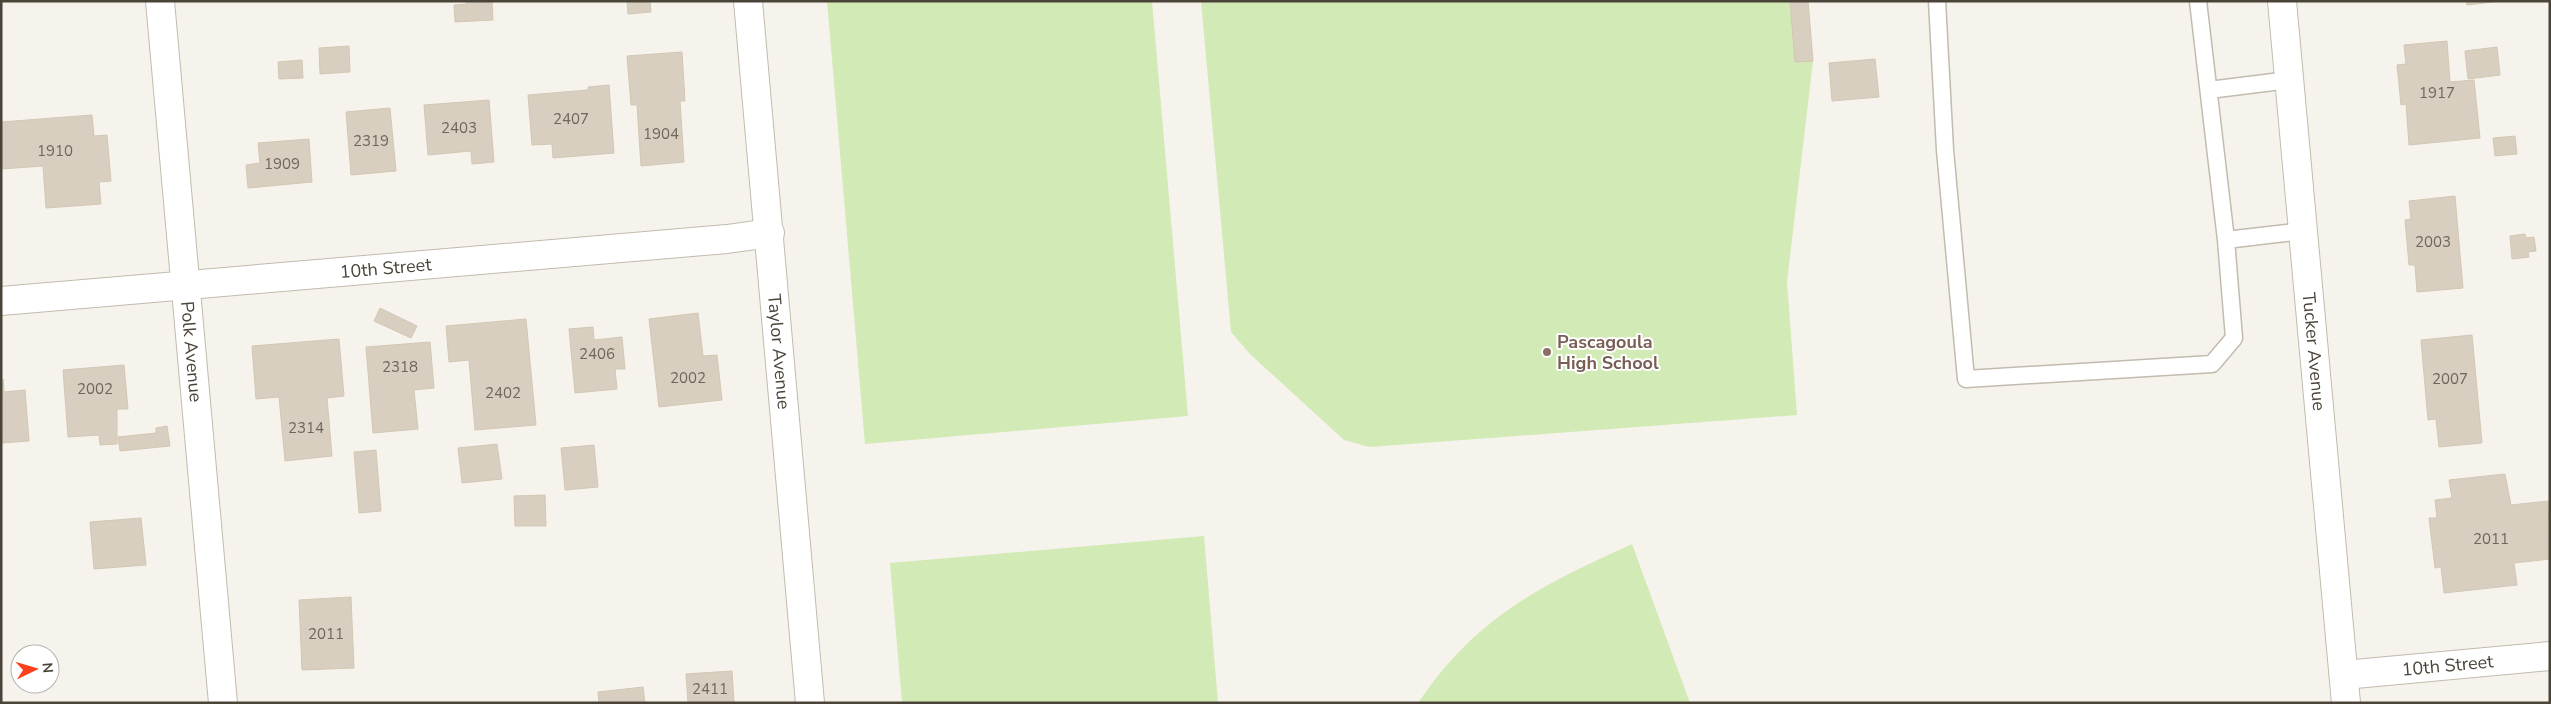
<svg xmlns="http://www.w3.org/2000/svg" width="2551" height="704" viewBox="0 0 2551 704" font-family="'Nunito Sans',sans-serif">
<rect width="100%" height="100%" fill="#f6f3ec"/>
<path fill="#d2eab5" d="M 827,1 L 1152,1 L 1188,416 L 865,444 Z
M 1201,1 L 1808,1 L 1813,61 L 1787,282 L 1797,415 L 1369,447 L 1344,440 L 1250,354 L 1231,332 Z
M 1204,536 L 1218,703 L 902,703 L 890,563 Z
M 1632,544 L 1690,703 L 1418,703 C 1477,616 1540,586 1632,544 Z"/>
<path fill="#d8cfc1" stroke="#d3c7b4" d="M 466,1 L 492,1 L 493,20 L 455,22 L 454,5 L 466,4 Z
M 627,1 L 650,1 L 651,12 L 628,14 Z
M 1790,1 L 1808,1 L 1813,61 L 1795,62 Z
M 2466,1 L 2502,1 L 2467,5 Z
M 2447,41 L 2450,82 L 2474,80 L 2480,138 L 2409,145 L 2406,104 L 2401,105 L 2397,65 L 2406,64 L 2404,45 Z
M 349,46 L 350,72 L 320,74 L 319,48 Z
M 2497,47 L 2500,75 L 2468,79 L 2465,51 Z
M 682,52 L 685,101 L 680,101 L 684,162 L 641,166 L 637,105 L 631,105 L 627,56 Z
M 1875,59 L 1879,97 L 1832,101 L 1829,63 Z
M 302,60 L 303,78 L 279,79 L 278,62 Z
M 609,85 L 614,153 L 553,158 L 552,144 L 532,145 L 528,95 L 588,90 L 588,87 Z
M 489,100 L 494,162 L 472,164 L 471,151 L 428,155 L 424,105 Z
M 390,108 L 396,171 L 351,175 L 346,112 Z
M 92,115 L 94,136 L 107,135 L 111,181 L 99,182 L 101,204 L 46,208 L 43,166 L 1,169 L 1,122 Z
M 2515,136 L 2517,154 L 2495,156 L 2493,138 Z
M 309,139 L 312,182 L 248,188 L 246,165 L 260,163 L 258,143 Z
M 2455,196 L 2463,288 L 2417,292 L 2415,265 L 2409,265 L 2405,220 L 2411,219 L 2409,201 Z
M 2525,234 L 2526,238 L 2534,237 L 2536,251 L 2528,252 L 2529,257 L 2512,259 L 2510,236 Z
M 380,308 L 417,326 L 411,338 L 374,321 Z
M 698,313 L 703,356 L 717,355 L 722,400 L 659,407 L 649,319 Z
M 526,319 L 536,425 L 475,430 L 469,360 L 449,362 L 446,326 Z
M 593,327 L 594,340 L 622,337 L 625,369 L 615,369 L 617,389 L 575,393 L 569,329 Z
M 2472,335 L 2482,443 L 2439,447 L 2436,419 L 2428,420 L 2421,340 Z
M 339,339 L 344,396 L 327,398 L 332,456 L 285,461 L 279,397 L 256,399 L 252,346 Z
M 430,342 L 434,388 L 414,390 L 418,429 L 373,433 L 366,347 Z
M 124,365 L 128,409 L 117,409 L 117,444 L 100,445 L 99,435 L 68,437 L 63,370 Z
M 3,379 L 4,392 L 25,390 L 29,441 L 1,443 Z
M 167,426 L 170,446 L 120,451 L 118,437 L 156,433 L 156,428 Z
M 497,444 L 502,479 L 462,483 L 458,448 Z
M 594,445 L 598,487 L 565,490 L 561,448 Z
M 376,450 L 381,511 L 359,513 L 354,452 Z
M 2505,474 L 2511,505 L 2548,501 L 2550,559 L 2514,563 L 2517,585 L 2444,593 L 2441,567 L 2435,568 L 2429,518 L 2437,518 L 2435,500 L 2452,498 L 2449,480 Z
M 545,495 L 546,526 L 515,526 L 514,496 Z
M 141,518 L 146,565 L 94,569 L 90,522 Z
M 351,597 L 354,668 L 302,670 L 299,600 Z
M 732,671 L 734,703 L 688,703 L 686,674 Z
M 643,687 L 645,703 L 599,703 L 598,692 Z"/>
<g fill="none" stroke-linecap="round" stroke-linejoin="round">
<g stroke="#c2bbae" stroke-width="19">
<path id="service" d="M 1937,1 L 1945,150 L 1966,379 L 2212,364 L 2234,338 L 2226,240 L 2198,1
M 2209,90 L 2289,80
M 2226,240 L 2303,231"/>
</g>
<g stroke="#c2bbae" stroke-width="30">
<g id="minor">
<path id="s1" d="M 160,1 L 223,703"/>
<path id="s2" d="M 748,1 L 810,703"/>
<path id="s3" d="M 2282,1 L 2346,703"/>
<path id="s4" d="M 1,301 L 727,239 L 770,233"/>
<path id="s5" d="M 2344,675 L 2550,656"/>
</g>
</g>
<use href="#service" stroke="#fff" stroke-width="16"/>
<use href="#minor" stroke="#fff" stroke-width="28"/>
</g>
<circle fill="#8d6e63" stroke="#fff" stroke-width="2" cx="1547" cy="352" r="5"/>
<g text-anchor="middle" stroke-width="4" stroke-linejoin="round" paint-order="stroke">
<g font-size="15" fill="#6e675b">
<text x="2437" y="98">1917</text>
<text x="571" y="124">2407</text>
<text x="459" y="133">2403</text>
<text x="661" y="139">1904</text>
<text x="371" y="146">2319</text>
<text x="55" y="156">1910</text>
<text x="282" y="169">1909</text>
<text x="2433" y="247">2003</text>
<text x="597" y="359">2406</text>
<text x="400" y="372">2318</text>
<text x="688" y="383">2002</text>
<text x="2450" y="384">2007</text>
<text x="95" y="394">2002</text>
<text x="503" y="398">2402</text>
<text x="306" y="433">2314</text>
<text x="2491" y="544">2011</text>
<text x="326" y="639">2011</text>
<text x="710" y="694">2411</text>
</g>
<g font-size="18" fill="#4b4439" stroke="#fff">
<text dy="6" stroke="none"><textPath href="#s4" startOffset="386">10th Street</textPath></text>
<text dy="6" stroke="none"><textPath href="#s1" startOffset="352">Polk Avenue</textPath></text>
<text dy="6" stroke="none"><textPath href="#s2" startOffset="352">Taylor Avenue</textPath></text>
<text dy="6" stroke="none"><textPath href="#s3" startOffset="352">Tucker Avenue</textPath></text>
<text dy="6" stroke="none"><textPath href="#s5" startOffset="104">10th Street</textPath></text>
</g>
<g font-size="18" font-weight="bold" fill="#785e54" stroke="#fff" text-anchor="start">
<text x="1557" y="348">Pascagoula<tspan x="1557" dy="21">High School</tspan></text>
</g>
</g>
<rect width="2551" height="704" fill="none" stroke="#4b4439" stroke-width="5"/>
<g transform="translate(35 669) rotate(85)"><circle r="24" fill="#ffffff" stroke="#b7b4b0"/>
<path d="M0-4L9 19L0 12L-9 19Z" fill="#fc3f1d"/>
<text y="-8" font-size="14" font-weight="bold" text-anchor="middle" fill="#4b4439">N</text>
</g>
</svg>
